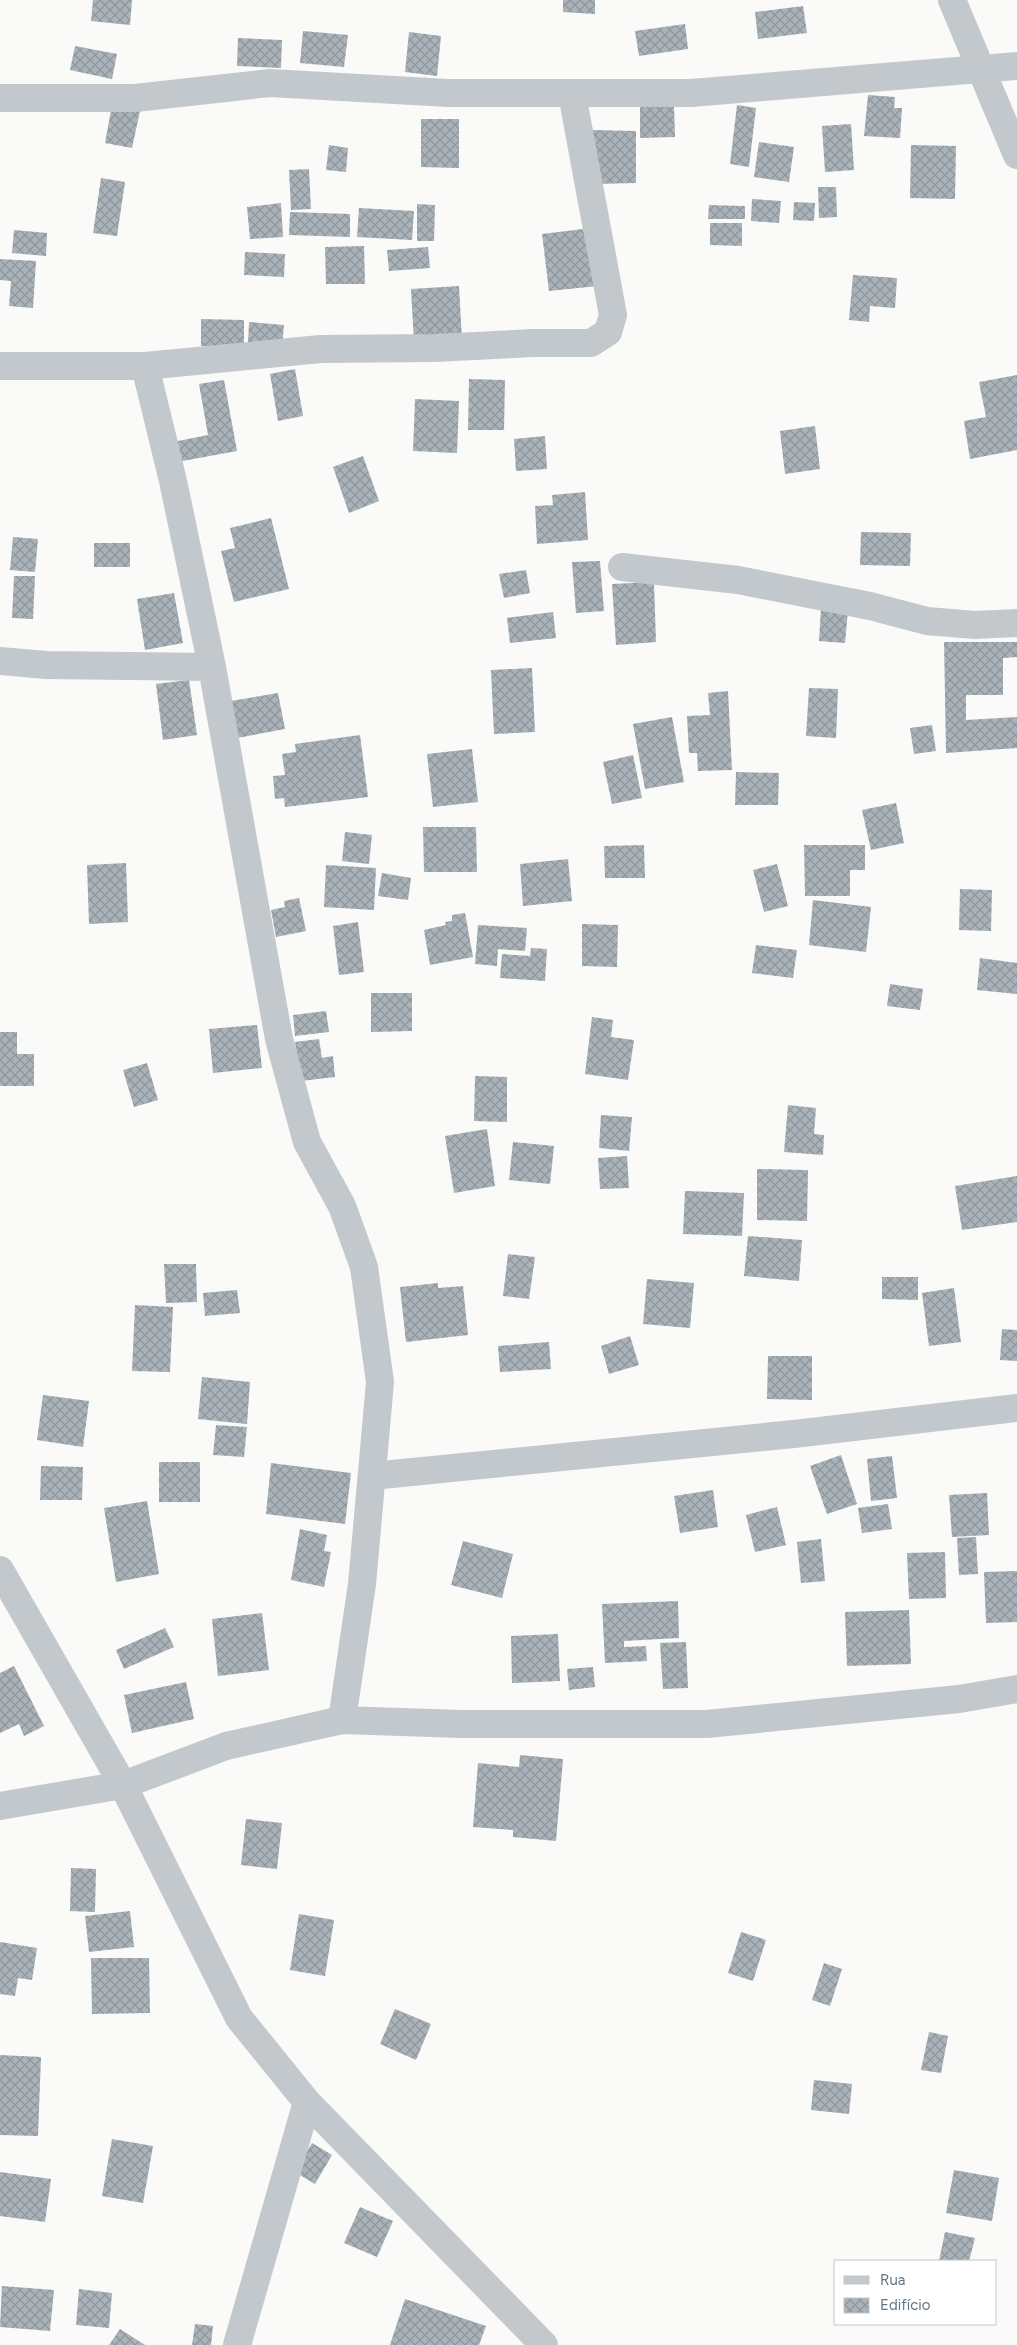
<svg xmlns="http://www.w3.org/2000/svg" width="1017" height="2345" viewBox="0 0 1017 2345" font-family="Figtree,sans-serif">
<defs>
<pattern id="building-cross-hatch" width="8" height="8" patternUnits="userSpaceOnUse" patternTransform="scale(1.25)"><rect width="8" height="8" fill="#aab3b9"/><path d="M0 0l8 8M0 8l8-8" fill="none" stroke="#8e969c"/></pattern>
</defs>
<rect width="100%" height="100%" fill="#fafaf8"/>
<path fill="url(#building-cross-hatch)" d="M 93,0 L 132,0 L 130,25 L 91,21 Z
M 563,0 L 595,0 L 595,14 L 563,12 Z
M 803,6 L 807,33 L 758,39 L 755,12 Z
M 685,24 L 688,49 L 639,56 L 635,31 Z
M 303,31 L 348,35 L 344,67 L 300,63 Z
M 409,32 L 441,36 L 437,76 L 405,72 Z
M 238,38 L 282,40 L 281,68 L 237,66 Z
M 75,46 L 117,54 L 112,79 L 70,70 Z
M 868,95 L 895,97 L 894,108 L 902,108 L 900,138 L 864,136 Z
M 112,105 L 140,111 L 132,148 L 105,143 Z
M 674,105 L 675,137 L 640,138 L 640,106 Z
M 737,105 L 756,108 L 749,167 L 730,164 Z
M 421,119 L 459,119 L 459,168 L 421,167 Z
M 851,124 L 854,170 L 825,172 L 822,126 Z
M 593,130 L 636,131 L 636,183 L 593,184 Z
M 759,142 L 794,147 L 789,182 L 754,177 Z
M 329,145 L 348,148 L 346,172 L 326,170 Z
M 911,145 L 956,146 L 955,199 L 910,198 Z
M 309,169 L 311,209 L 291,210 L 289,170 Z
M 101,178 L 125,182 L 117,236 L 93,233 Z
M 818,187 L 836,187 L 837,217 L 819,218 Z
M 752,199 L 781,201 L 779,223 L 751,221 Z
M 794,202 L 815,203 L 814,221 L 793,220 Z
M 281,203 L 283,237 L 250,239 L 247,207 Z
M 417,204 L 435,205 L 434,241 L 417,241 Z
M 709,205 L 745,206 L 745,219 L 708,219 Z
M 359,208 L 414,211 L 412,240 L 357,237 Z
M 290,212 L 350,214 L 350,237 L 289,235 Z
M 710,223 L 742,223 L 742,246 L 710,245 Z
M 591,228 L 598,286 L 549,291 L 542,234 Z
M 14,230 L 47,233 L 46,256 L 12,253 Z
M 364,246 L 365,284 L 326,284 L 325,247 Z
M 428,247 L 430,268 L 389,271 L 387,250 Z
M 245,252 L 285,254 L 284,277 L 244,275 Z
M 0,259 L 36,261 L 33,308 L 9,306 L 11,281 L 0,280 Z
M 853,275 L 897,278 L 895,308 L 870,306 L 869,322 L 849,320 Z
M 459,286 L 462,340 L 414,342 L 411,289 Z
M 201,319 L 244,320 L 244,347 L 201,346 Z
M 249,322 L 284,325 L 282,346 L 248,343 Z
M 295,369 L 303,416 L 278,421 L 270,374 Z
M 1017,375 L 1017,450 L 970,459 L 964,421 L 986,417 L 979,382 Z
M 469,379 L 505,380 L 504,430 L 468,430 Z
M 224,380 L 237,451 L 177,462 L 173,442 L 208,435 L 199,384 Z
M 415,399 L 459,401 L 457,453 L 413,451 Z
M 815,426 L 820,469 L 785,474 L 780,431 Z
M 545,436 L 547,469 L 516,471 L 514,439 Z
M 363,456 L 379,501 L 349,513 L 333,467 Z
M 585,492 L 588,540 L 537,544 L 535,506 L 553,505 L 552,495 Z
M 271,518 L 289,589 L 234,602 L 221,551 L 235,548 L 230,528 Z
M 861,532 L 911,533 L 910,566 L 860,565 Z
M 13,537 L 38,539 L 35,572 L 10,570 Z
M 94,543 L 130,543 L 130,567 L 94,567 Z
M 600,561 L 604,611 L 576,613 L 572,562 Z
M 526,570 L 530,593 L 504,598 L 499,574 Z
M 14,576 L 35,576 L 33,619 L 12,618 Z
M 654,582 L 656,642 L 616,645 L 612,584 Z
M 174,593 L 183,643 L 145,650 L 137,599 Z
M 821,608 L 848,610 L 845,643 L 819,641 Z
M 553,612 L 556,638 L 510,643 L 507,618 Z
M 944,642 L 1017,642 L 1017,657 L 1003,658 L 1003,695 L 966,695 L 966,720 L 1017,717 L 1017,748 L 946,753 Z
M 532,668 L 535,732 L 494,734 L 491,670 Z
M 189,680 L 197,735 L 163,740 L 156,684 Z
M 809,688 L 838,689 L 836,738 L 806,736 Z
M 728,691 L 732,770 L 698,771 L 697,753 L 689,753 L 687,716 L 710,715 L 708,693 Z
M 278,693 L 285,729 L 237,738 L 231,701 Z
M 672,717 L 684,782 L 645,789 L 633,724 Z
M 932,725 L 936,751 L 914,754 L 910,728 Z
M 360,735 L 368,797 L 285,807 L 284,798 L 275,799 L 273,776 L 285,775 L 282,754 L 296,752 L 295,744 Z
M 472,749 L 478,802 L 433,807 L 427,754 Z
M 633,755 L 642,798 L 612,804 L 603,762 Z
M 736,772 L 779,773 L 778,805 L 735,805 Z
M 896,803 L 904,843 L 871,850 L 862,810 Z
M 423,827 L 476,827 L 477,872 L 424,872 Z
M 345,832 L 372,835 L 369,864 L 342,861 Z
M 644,845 L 645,878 L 605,878 L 604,846 Z
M 804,845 L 865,845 L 865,870 L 850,870 L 850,896 L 805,896 Z
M 568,859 L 572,901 L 523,906 L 520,864 Z
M 126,863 L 128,922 L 89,924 L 87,865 Z
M 777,864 L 788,906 L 764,912 L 753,870 Z
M 326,865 L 376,868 L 374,910 L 324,907 Z
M 382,873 L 411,878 L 408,900 L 378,896 Z
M 960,889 L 992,890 L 991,931 L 959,930 Z
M 299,898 L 306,931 L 276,937 L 271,910 L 285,907 L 284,901 Z
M 813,900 L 871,907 L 866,952 L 809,945 Z
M 465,913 L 473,957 L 430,965 L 424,930 L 446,925 L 445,922 L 452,921 L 452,915 Z
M 358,922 L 364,972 L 339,975 L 333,926 Z
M 582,924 L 618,925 L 617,967 L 582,966 Z
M 478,925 L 527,928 L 525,951 L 498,949 L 497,966 L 475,964 Z
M 756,945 L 797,950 L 793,978 L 752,973 Z
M 531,948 L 547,949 L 545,981 L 500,978 L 502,954 L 530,956 Z
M 980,958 L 1017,963 L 1017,994 L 977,990 Z
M 890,984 L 923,989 L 920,1010 L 887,1006 Z
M 371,993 L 412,993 L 412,1031 L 371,1032 Z
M 326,1011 L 329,1032 L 295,1036 L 293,1015 Z
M 592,1017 L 613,1020 L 611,1037 L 634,1040 L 628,1080 L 585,1074 Z
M 257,1025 L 262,1068 L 213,1073 L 209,1029 Z
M 0,1032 L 17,1032 L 17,1054 L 34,1054 L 34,1086 L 0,1086 Z
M 319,1039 L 322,1058 L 333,1056 L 335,1077 L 301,1081 L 295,1042 Z
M 147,1063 L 158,1100 L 134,1107 L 123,1070 Z
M 475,1076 L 507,1077 L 507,1122 L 474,1121 Z
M 788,1105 L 816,1108 L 814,1134 L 824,1135 L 823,1155 L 784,1152 Z
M 601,1115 L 632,1117 L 629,1151 L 599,1148 Z
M 487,1129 L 495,1186 L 454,1193 L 445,1136 Z
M 513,1142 L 554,1146 L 550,1184 L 509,1180 Z
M 627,1156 L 629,1188 L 600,1189 L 598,1158 Z
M 757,1169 L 808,1170 L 807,1221 L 757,1220 Z
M 1017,1176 L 1017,1222 L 962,1230 L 955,1186 Z
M 685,1191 L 744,1193 L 742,1236 L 683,1234 Z
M 748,1236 L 802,1240 L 799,1281 L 744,1276 Z
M 508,1254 L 535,1257 L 529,1299 L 503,1296 Z
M 164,1264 L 196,1264 L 197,1302 L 166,1303 Z
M 882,1277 L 918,1277 L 918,1300 L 882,1299 Z
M 647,1279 L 694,1283 L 690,1328 L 643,1324 Z
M 438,1283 L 438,1288 L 463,1286 L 468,1335 L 406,1342 L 400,1287 Z
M 954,1288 L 961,1342 L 929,1346 L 922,1293 Z
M 237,1290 L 240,1313 L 205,1316 L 203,1293 Z
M 135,1305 L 173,1307 L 170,1372 L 132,1371 Z
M 1002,1329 L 1017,1330 L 1017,1361 L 1000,1360 Z
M 630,1336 L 639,1365 L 609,1374 L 601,1346 Z
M 549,1342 L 551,1369 L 500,1372 L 498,1346 Z
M 768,1356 L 812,1356 L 812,1400 L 767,1399 Z
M 202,1377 L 250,1382 L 247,1424 L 198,1419 Z
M 43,1395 L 89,1401 L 83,1447 L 37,1440 Z
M 216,1425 L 247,1427 L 244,1457 L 213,1455 Z
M 841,1455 L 857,1504 L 827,1514 L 810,1466 Z
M 892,1456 L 897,1498 L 871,1501 L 867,1459 Z
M 159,1462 L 200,1462 L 200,1502 L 159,1502 Z
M 271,1463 L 351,1473 L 345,1524 L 266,1514 Z
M 41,1466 L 83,1467 L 82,1500 L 40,1500 Z
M 713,1490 L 718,1527 L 680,1533 L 674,1496 Z
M 987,1493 L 989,1535 L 952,1537 L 949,1495 Z
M 147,1501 L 159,1574 L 116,1582 L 104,1508 Z
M 888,1504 L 892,1529 L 862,1533 L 858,1508 Z
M 777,1507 L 786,1545 L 755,1552 L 746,1515 Z
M 300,1529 L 327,1535 L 324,1551 L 331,1552 L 324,1587 L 291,1580 Z
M 976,1537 L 978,1574 L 959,1575 L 957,1538 Z
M 821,1539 L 825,1581 L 801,1583 L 797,1542 Z
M 463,1541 L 513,1554 L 502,1598 L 451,1585 Z
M 945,1552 L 946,1598 L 909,1599 L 907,1553 Z
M 1017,1571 L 1017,1622 L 986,1623 L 984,1572 Z
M 678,1601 L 679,1638 L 624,1641 L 624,1647 L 646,1646 L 647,1661 L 605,1663 L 602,1604 Z
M 909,1610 L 911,1664 L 847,1666 L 845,1612 Z
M 262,1613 L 269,1670 L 218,1676 L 212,1619 Z
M 165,1628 L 174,1647 L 124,1669 L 116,1650 Z
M 558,1634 L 560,1681 L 512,1683 L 511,1636 Z
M 686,1642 L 688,1688 L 663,1689 L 660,1643 Z
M 14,1666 L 44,1726 L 24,1736 L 19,1724 L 0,1733 L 0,1673 Z
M 593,1667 L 595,1687 L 569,1690 L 567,1669 Z
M 186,1682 L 194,1719 L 132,1733 L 124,1695 Z
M 520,1755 L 563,1759 L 556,1841 L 513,1837 L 513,1830 L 473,1827 L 478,1763 L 519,1767 Z
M 246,1819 L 282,1823 L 277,1869 L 241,1865 Z
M 71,1868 L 96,1869 L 95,1912 L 70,1911 Z
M 130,1911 L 134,1947 L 89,1952 L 85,1916 Z
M 299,1914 L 334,1920 L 325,1976 L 290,1970 Z
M 741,1932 L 766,1940 L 753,1981 L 728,1973 Z
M 0,1942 L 37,1948 L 32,1980 L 18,1978 L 15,1996 L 0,1994 Z
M 91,1958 L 149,1958 L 150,2013 L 92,2014 Z
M 824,1963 L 842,1969 L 830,2006 L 812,2000 Z
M 395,2009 L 431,2024 L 416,2060 L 380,2044 Z
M 929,2032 L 948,2036 L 941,2073 L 921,2070 Z
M 0,2055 L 41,2057 L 38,2136 L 0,2135 Z
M 814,2080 L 852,2084 L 849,2114 L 811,2110 Z
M 112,2139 L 153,2146 L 143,2203 L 102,2196 Z
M 312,2143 L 332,2155 L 315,2184 L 295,2172 Z
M 954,2170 L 999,2178 L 992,2221 L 946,2213 Z
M 0,2172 L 51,2179 L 45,2222 L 0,2216 Z
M 360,2207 L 393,2221 L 377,2257 L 344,2243 Z
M 945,2232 L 975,2238 L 969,2261 L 939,2261 Z
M 2,2286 L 54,2290 L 50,2331 L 0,2327 Z
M 79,2289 L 112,2293 L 109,2328 L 76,2325 Z
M 405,2299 L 486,2326 L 479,2345 L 390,2345 Z
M 195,2324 L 213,2326 L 211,2345 L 192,2345 Z
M 120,2329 L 145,2345 L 109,2345 Z"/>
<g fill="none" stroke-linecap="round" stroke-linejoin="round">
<path stroke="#c3c8cc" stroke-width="28" d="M 952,0 L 1017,155
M 0,98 L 135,98 L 270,83 L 448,93 L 691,93 L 1017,66
M 0,366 L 145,366 L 320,349 L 434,348 L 533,343 L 591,343 L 608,332 L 613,315 L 572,94
M 145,366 L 173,481 L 212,667 L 279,1039 L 307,1142 L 342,1206 L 364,1267 L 380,1382 L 362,1584 L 342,1720
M 622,567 L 738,580 L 870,606 L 927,621 L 975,625 L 1017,623
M 0,661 L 46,665 L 212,667
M 372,1476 L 794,1434 L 1017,1408
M 0,1570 L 123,1785 L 239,2018 L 307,2102 L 544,2345
M 0,1806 L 123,1785 L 226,1746 L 342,1720 L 461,1724 L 707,1724 L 959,1699 L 1017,1689
M 237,2345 L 307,2102"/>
</g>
<rect x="834" y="2260" width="162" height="65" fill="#ffffff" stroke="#c1c8cd"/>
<rect x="844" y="2276" width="25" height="8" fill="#c3c8cc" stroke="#c1c8cd"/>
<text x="880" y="2285" font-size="15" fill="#657683">Rua</text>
<rect x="844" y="2298" width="25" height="15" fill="url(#building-cross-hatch)" stroke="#c1c8cd"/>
<text x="880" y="2310" font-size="15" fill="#657683">Edifício</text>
</svg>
